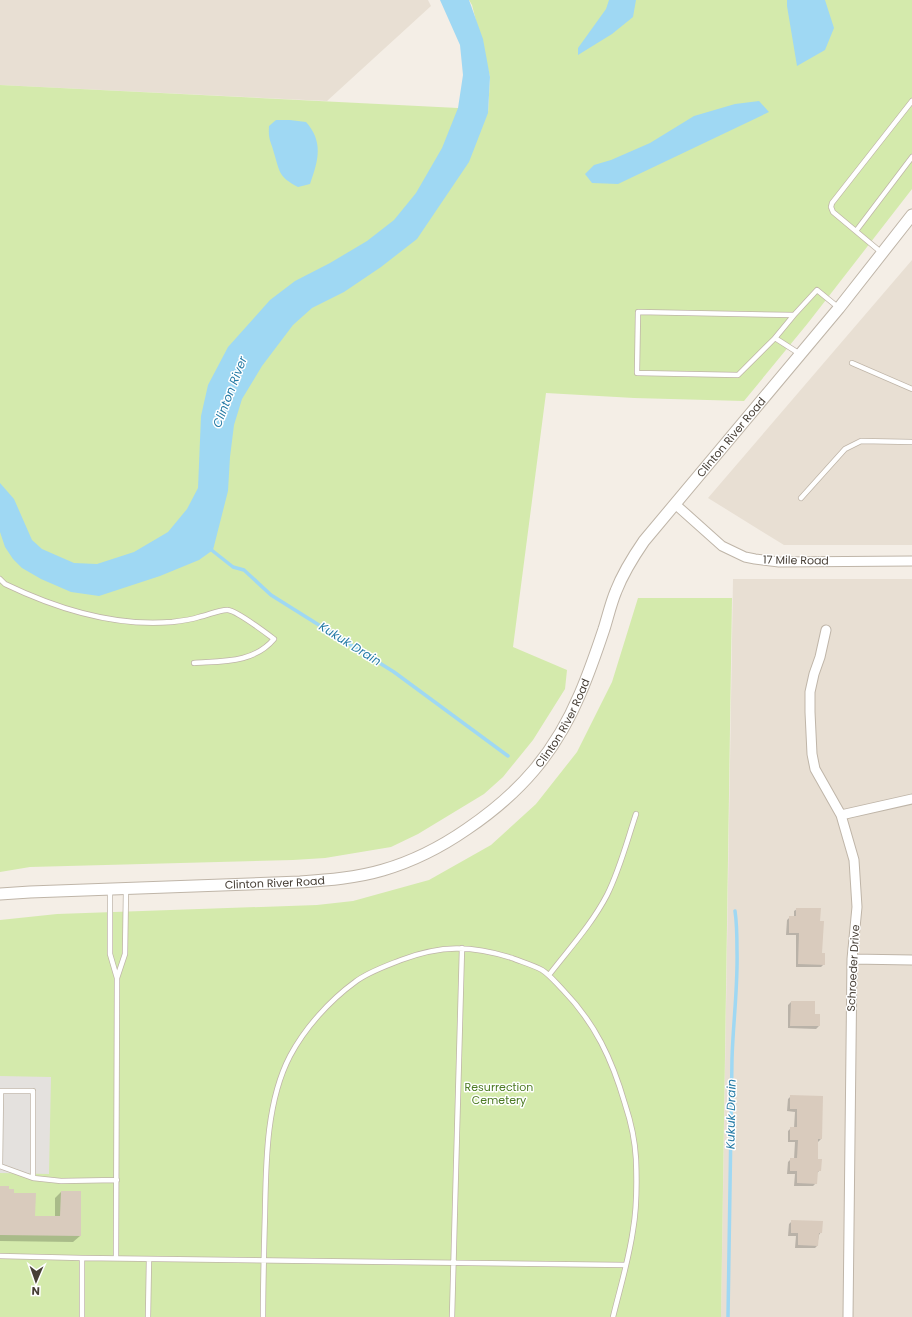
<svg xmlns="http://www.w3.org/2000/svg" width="912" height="1317" viewBox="0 0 912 1317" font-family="Poppins,sans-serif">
<rect width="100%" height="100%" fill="#f4eee6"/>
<path fill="#e8dfd3" d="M 0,0 L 428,0 L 431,6 L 327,101 L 0,85 Z
M 912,260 L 912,545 L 784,545 L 708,498 Z
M 733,579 L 912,579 L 912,1317 L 721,1317 Z"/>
<path fill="#d4eaac" d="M 469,0 L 912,0 L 912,189 L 808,323 L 744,401 L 634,398 L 546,393 L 513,647 L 567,670 L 565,689 L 533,740 L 503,777 L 484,794 L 418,834 L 391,847 L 325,858 L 293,860 L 30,867 L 0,872 L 0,85 L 458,108 L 488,113 L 490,77 L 472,5 Z
M 638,598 L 732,598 L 721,1317 L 0,1317 L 0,920 L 57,914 L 317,905 L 353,901 L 429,880 L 491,845 L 536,804 L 577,752 L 612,682 Z"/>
<path fill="#e4e1de" d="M 0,1076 L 51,1077 L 49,1174 L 0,1173 Z"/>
<path fill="#9fd8f3" d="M 440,0 L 469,0 L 483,39 L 490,77 L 488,113 L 469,162 L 417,239 L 381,267 L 344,292 L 312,308 L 293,325 L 262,366 L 242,399 L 234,425 L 230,457 L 228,491 L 213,550 L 199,560 L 160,576 L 99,596 L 71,592 L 41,579 L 22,568 L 13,559 L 5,547 L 0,532 L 0,483 L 14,499 L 32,540 L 42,549 L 74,563 L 97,564 L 134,552 L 168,532 L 187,509 L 198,488 L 201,416 L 208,385 L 228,347 L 270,300 L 295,281 L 330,263 L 367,241 L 394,220 L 416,193 L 442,148 L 458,108 L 463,75 L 460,45 Z
M 609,0 L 636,0 L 633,17 L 612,34 L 578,55 L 578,48 L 606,9 Z
M 787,0 L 825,0 L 834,28 L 825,50 L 797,66 L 787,6 Z
M 759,101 L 769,112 L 618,184 L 592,183 L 585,174 L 594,165 L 611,160 L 650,143 L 694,116 L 735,104 Z
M 276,120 L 290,120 L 306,122 C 324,142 318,161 310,184 L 298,187 C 279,177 280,173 274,153 C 271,141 268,140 269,126 Z"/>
<path fill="#0003" d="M 797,909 L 821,954 L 824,964 L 821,967 L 796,967 L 796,935 L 786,935 L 787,920 L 790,917 L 794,917 L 794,911 Z
M 791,1002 L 814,1015 L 819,1026 L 816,1029 L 788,1028 L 788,1005 Z
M 791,1096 L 821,1139 L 818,1142 L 817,1160 L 820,1170 L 817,1173 L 816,1183 L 813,1186 L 794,1186 L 795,1174 L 787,1174 L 788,1162 L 791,1159 L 794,1159 L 795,1142 L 788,1142 L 788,1131 L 791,1128 L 794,1128 L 795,1112 L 787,1111 L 788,1099 Z
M 0,1187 L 13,1194 L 34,1217 L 55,1217 L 55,1198 L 61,1192 L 80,1236 L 73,1242 L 0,1241 Z
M 792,1221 L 821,1232 L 819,1235 L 817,1246 L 815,1248 L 795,1248 L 796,1236 L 788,1236 L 789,1224 Z"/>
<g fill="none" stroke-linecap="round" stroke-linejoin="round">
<path stroke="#9fd8f3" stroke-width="3.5" d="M 209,548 L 233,567 L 244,570 L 271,595 L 394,672 L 508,756
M 728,1317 L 732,1059 C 733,1023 738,987 737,951 C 737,937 737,924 735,911"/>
</g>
<path fill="#d9cbbd" d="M 796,908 L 821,908 L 820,921 L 824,921 L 822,953 L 825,953 L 825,965 L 798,964 L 799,933 L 789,933 L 789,916 L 796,916 Z
M 791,1001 L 815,1001 L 815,1014 L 820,1014 L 820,1026 L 790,1026 Z
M 790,1095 L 823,1096 L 822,1139 L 818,1139 L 818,1159 L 822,1159 L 821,1171 L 818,1171 L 817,1184 L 797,1183 L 797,1171 L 790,1171 L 790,1158 L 797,1158 L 798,1140 L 790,1140 L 790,1127 L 797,1127 L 797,1109 L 790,1109 Z
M 0,1186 L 9,1186 L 9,1189 L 14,1189 L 14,1193 L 36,1193 L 35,1216 L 60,1216 L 61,1191 L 81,1191 L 81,1236 L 0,1235 Z
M 791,1220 L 823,1221 L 822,1233 L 819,1233 L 818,1246 L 798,1245 L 798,1233 L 791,1233 Z"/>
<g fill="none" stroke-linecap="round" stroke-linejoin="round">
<g stroke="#bfb5a8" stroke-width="6">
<path id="service" d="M 856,231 L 912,157
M 882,253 L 833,212 L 831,207 L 832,203 L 912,101
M 794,315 L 817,290 L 839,308
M 775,338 L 794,315 L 638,312 L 637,373 L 738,375 L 775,338 L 800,354
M 852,363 L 912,389
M 801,498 L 845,449 L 861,441 L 912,442
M 0,579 L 5,584 C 57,609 114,627 172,622 C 181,621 190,620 199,617 C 206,616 221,609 228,610 C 237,611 266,633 274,639 C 254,663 223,661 194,663
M 110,890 L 110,954 L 117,978 L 125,954 L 126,889
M 549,975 C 569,949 592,924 607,895 C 620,869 627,841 636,814
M 0,1091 L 33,1091 L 33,1178
M 0,1165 L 1,1091
M 0,1166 L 33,1178 L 61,1181 L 117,1180
M 0,1256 L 82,1258 L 626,1265
M 116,1258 L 117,978
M 82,1317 L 82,1258
M 148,1317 L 149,1259
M 263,1317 C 263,1282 264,1248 265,1213 C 266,1163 266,1102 290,1056 C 305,1028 329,1001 355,982 C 368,972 386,966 401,960 C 441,945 471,945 512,958 C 522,962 533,965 542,970 C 550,975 556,983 563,990 C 595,1023 612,1059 625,1104 C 631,1122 635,1141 636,1159 C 637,1183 637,1207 633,1230 C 629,1259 620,1288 613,1317
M 452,1317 L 462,948"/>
</g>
<g stroke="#bfb5a8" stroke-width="11">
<path id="minor" d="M 675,504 L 722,546 L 745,557 L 755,559 L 779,562 L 912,561
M 826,630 L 820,657 L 814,674 L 810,692 L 810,712 L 812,754 L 815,769 L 841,815 L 854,860 L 857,907 L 852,959 L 848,1317
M 841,815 L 912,799
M 852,959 L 912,960"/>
</g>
<g stroke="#bfb5a8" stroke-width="13">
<g id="tertiary">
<path id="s1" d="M 0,894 L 30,892 L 300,882 C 328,880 356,878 383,870 C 414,861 441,847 467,829 C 520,793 555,753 580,694 C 589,673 597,650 604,629 C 608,616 611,603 616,591 C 623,573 633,557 644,541 L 839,308 L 912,215"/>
</g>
</g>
<use href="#service" stroke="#fff" stroke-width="4.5"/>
<use href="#minor" stroke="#fff" stroke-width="9"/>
<use href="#tertiary" stroke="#fff" stroke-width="11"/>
</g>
<g text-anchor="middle" stroke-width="3" stroke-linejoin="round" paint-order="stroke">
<g font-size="11" fill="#463e35" stroke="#fff">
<text dy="4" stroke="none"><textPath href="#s1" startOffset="959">Clinton River Road</textPath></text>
<text transform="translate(796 560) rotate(1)" y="4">17 Mile Road</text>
<text dy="4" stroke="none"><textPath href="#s1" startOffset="623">Clinton River Road</textPath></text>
<text dy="4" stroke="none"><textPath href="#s1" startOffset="275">Clinton River Road</textPath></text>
<text transform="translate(853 968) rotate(-87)" y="4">Schroeder Drive</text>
</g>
<g font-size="11" fill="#4d7b25" stroke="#fff">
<text x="499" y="1091">Resurrection<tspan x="499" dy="13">Cemetery</tspan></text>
</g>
<g font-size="12" font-style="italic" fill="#277ca6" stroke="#fff">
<text transform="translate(230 392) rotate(-69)" y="4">Clinton River</text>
<text transform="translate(350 644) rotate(32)" y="4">Kukuk Drain</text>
<text transform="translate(731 1114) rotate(-89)" y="4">Kukuk Drain</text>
</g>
</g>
<g transform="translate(36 1281) rotate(182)" stroke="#ffffff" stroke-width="3" paint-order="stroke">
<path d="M0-3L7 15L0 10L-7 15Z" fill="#463e35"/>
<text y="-6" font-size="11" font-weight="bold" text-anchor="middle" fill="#463e35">N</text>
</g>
</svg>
